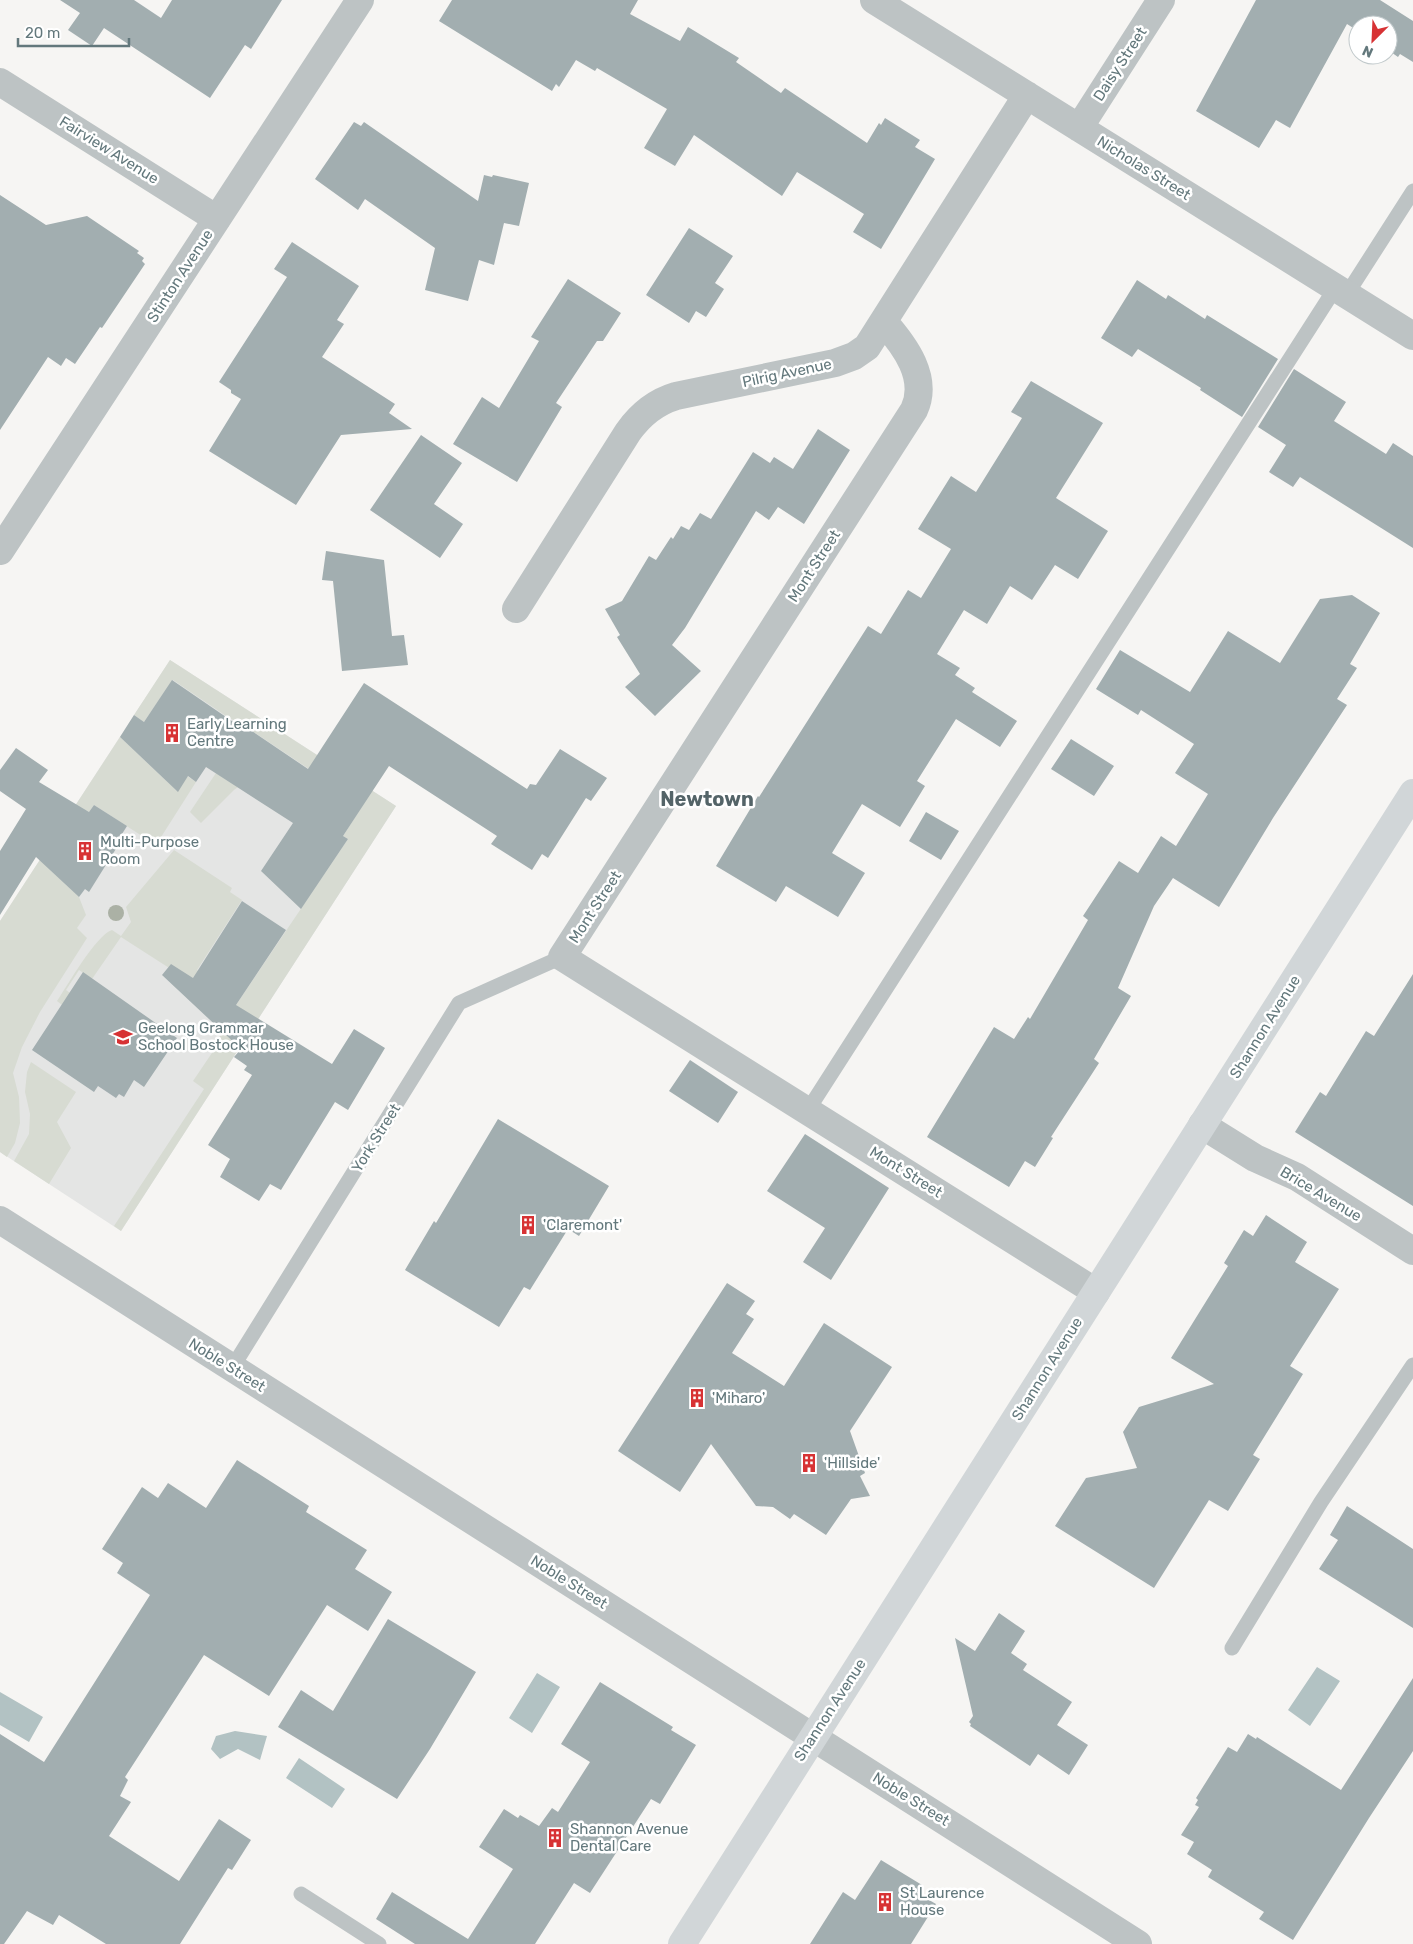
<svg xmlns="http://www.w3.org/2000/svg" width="1413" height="1944" viewBox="0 0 1413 1944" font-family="Rubik,sans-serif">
<rect width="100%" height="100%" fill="#f6f5f3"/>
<path fill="#e4e5e4" d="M 170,660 L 396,806 L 121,1231 L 0,1152 L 0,921 Z"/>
<path fill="#d7dbd2" d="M 170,660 L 396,806 L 121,1231 L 114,1226 L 204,1089 L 193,1081 L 216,1047 L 214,1045 L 239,1008 L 236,1005 L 348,839 L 343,836 L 363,805 L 246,727 L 226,716 L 173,680 L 144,722 L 134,715 Z
M 120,737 L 177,791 L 181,772 L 196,782 L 156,845 L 94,805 L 89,812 L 85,810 L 45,865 L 79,897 L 86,915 L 77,928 L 87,938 L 40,1012 L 22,1047 L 13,1073 L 19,1097 L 20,1123 L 15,1143 L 7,1157 L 0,1152 L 0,921 Z
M 216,773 L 238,787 L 234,790 L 201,823 L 190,812 Z
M 174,850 L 232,888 L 230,892 L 242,900 L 197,970 L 211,981 L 191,982 L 121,937 L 92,979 L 79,970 L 66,990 L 70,993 L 62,1005 L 57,1001 C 68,985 95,936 112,930 L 121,936 L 131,922 L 126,907 Z
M 31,1062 L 76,1092 L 57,1122 L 71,1148 L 49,1184 L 14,1161 L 29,1134 L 30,1114 L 25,1092 L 27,1072 Z"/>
<path fill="#b2c2c3" d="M 1317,1667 L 1340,1681 L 1310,1726 L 1288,1710 Z
M 537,1673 L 560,1687 L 532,1733 L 509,1718 Z
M 0,1692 L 43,1717 L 29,1742 L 0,1725 Z
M 235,1731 L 267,1736 L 260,1760 L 238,1749 L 220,1759 L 211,1749 L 216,1736 Z
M 299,1758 L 345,1789 L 332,1808 L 286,1778 Z"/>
<path fill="#a2aeb0" d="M 60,0 L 134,0 L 161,18 L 172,0 L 282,0 L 251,49 L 245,45 L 210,98 L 104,28 L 92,46 L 68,30 L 80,13 Z
M 452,0 L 638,0 L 630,14 L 680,41 L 688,27 L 739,58 L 736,62 L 781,93 L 785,88 L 867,143 L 879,123 L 881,125 L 885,118 L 920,140 L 915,147 L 935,159 L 881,249 L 853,232 L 864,214 L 797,172 L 782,196 L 694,135 L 675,166 L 644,148 L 667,109 L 597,68 L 595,71 L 576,60 L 559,87 L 556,84 L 552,91 L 439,21 Z
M 1256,0 L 1380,0 L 1413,21 L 1413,62 L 1400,54 L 1398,57 L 1388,50 L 1388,25 L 1358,25 L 1358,31 L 1347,24 L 1290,128 L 1276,120 L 1259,148 L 1196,111 Z
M 354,122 L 361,126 L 364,122 L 478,201 L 484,175 L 492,177 L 493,175 L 529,183 L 519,226 L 504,223 L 494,265 L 479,260 L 468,301 L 425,290 L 435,248 L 365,199 L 358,210 L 315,179 Z
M 0,195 L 46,225 L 87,216 L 139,251 L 137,253 L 144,258 L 142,261 L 145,264 L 102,328 L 100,327 L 75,364 L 66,358 L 61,366 L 48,357 L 0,430 Z
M 689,228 L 733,256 L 715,283 L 724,289 L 706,317 L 696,311 L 689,323 L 646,295 Z
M 292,242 L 359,286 L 337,320 L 344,324 L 322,357 L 395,404 L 389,413 L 412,429 L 341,435 L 296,505 L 209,451 L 241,399 L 231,393 L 231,390 L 219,382 L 287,277 L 274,269 Z
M 568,279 L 621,313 L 603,341 L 597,341 L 556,403 L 562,407 L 517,482 L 453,444 L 482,397 L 499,408 L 539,341 L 531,337 Z
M 1137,280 L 1166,299 L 1168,295 L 1205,319 L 1207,315 L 1278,359 L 1242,417 L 1200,390 L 1201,388 L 1138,349 L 1132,357 L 1101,338 Z
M 1294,369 L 1346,402 L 1334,421 L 1386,454 L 1393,443 L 1413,456 L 1413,548 L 1300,477 L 1293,487 L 1269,472 L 1286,445 L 1258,427 Z
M 1031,381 L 1103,423 L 1056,498 L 1108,531 L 1078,579 L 1055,565 L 1032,600 L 1010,586 L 987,624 L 964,610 L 937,654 L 960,668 L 955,675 L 975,688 L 972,692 L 1017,721 L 1000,747 L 956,719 L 917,781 L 925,786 L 900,827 L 862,804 L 832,853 L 865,873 L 838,917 L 786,886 L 776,902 L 716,866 L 758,796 L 759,797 L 868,626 L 881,634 L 908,590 L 921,598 L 951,549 L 918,529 L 951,476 L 976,492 L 1022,418 L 1011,412 Z
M 818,429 L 850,450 L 804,524 L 778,507 L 769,520 L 756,511 L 685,628 L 672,645 L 701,671 L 655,716 L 625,687 L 640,674 L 617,637 L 620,635 L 605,609 L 622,601 L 649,556 L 656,560 L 671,537 L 673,539 L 681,526 L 689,530 L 700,513 L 711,519 L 753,452 L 770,463 L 774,457 L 793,469 Z
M 421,435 L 462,463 L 434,504 L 463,524 L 440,558 L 370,510 Z
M 326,551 L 384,560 L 392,636 L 404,635 L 408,665 L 342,671 L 333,581 L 322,580 Z
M 1352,595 L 1380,613 L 1350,664 L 1357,668 L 1337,699 L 1347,705 L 1273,818 L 1219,907 L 1173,878 L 1154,906 L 1118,988 L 1131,996 L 1094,1059 L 1099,1063 L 1051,1137 L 1053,1138 L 1035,1167 L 1025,1161 L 1009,1187 L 927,1137 L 994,1027 L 1014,1039 L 1028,1017 L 1030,1019 L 1088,920 L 1083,916 L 1119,861 L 1138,873 L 1161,836 L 1176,846 L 1208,794 L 1175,773 L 1194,744 L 1141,710 L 1138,715 L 1096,689 L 1120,650 L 1190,692 L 1228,631 L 1280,663 L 1320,599 Z
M 172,680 L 245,730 L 246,727 L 308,769 L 364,683 L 527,789 L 530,784 L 536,785 L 560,749 L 607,778 L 591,801 L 586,798 L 548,858 L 542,854 L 532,870 L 491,844 L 497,836 L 389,766 L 343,836 L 348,839 L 301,909 L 261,871 L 293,823 L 206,767 L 196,782 L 188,776 L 178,792 L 120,737 L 134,715 L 144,722 Z
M 1071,739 L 1114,766 L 1094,796 L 1051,769 Z
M 16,748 L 48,770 L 39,782 L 89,812 L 94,805 L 127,826 L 122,834 L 124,836 L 89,892 L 85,889 L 79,897 L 36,857 L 0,915 L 0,851 L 26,809 L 0,791 L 0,770 Z
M 926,812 L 959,831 L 941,860 L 909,841 Z
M 242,901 L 286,930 L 236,1005 L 332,1064 L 354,1029 L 385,1048 L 348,1110 L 335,1102 L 281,1190 L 270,1184 L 259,1201 L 220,1177 L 230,1159 L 208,1145 L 252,1075 L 244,1070 L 247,1066 L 234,1057 L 241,1049 L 162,975 L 171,964 L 193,978 Z
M 83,972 L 177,1038 L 144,1087 L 134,1080 L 124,1097 L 119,1094 L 116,1098 L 98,1086 L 94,1092 L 32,1050 Z
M 1413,974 L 1413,1206 L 1295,1132 L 1320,1092 L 1326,1096 L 1366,1031 L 1374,1036 Z
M 690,1060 L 738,1092 L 718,1123 L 669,1091 Z
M 498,1119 L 609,1186 L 579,1236 L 568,1229 L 530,1290 L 524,1287 L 499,1327 L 405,1270 L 434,1221 L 436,1223 Z
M 805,1134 L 889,1188 L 831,1280 L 803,1262 L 825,1228 L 767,1191 Z
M 1266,1215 L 1307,1242 L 1295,1262 L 1339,1289 L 1290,1366 L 1303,1374 L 1253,1455 L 1260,1459 L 1228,1511 L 1209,1500 L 1154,1588 L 1055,1526 L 1086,1478 L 1137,1468 L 1123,1432 L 1139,1407 L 1214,1384 L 1171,1358 L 1228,1266 L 1224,1263 L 1244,1230 L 1253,1236 Z
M 727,1283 L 755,1301 L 746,1314 L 754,1319 L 732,1353 L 784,1386 L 824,1323 L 892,1367 L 850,1431 L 865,1473 L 860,1476 L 870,1496 L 851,1499 L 826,1535 L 794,1514 L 790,1519 L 773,1507 L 756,1506 L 711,1444 L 680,1492 L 618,1451 Z
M 237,1460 L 309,1506 L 306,1512 L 367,1550 L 355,1569 L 392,1592 L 368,1631 L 327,1605 L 269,1696 L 204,1655 L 125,1777 L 128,1780 L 120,1796 L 131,1802 L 109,1836 L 179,1881 L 219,1819 L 251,1840 L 232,1870 L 228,1868 L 180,1944 L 106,1944 L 59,1915 L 53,1925 L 27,1911 L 4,1944 L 0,1944 L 0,1734 L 44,1762 L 150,1595 L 117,1573 L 123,1563 L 102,1549 L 142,1487 L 158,1498 L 168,1483 L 206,1508 Z
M 1347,1506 L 1413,1549 L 1413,1628 L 1319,1569 L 1338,1540 L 1330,1535 Z
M 999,1613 L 1025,1631 L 1011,1653 L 1027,1664 L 1023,1670 L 1072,1702 L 1057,1725 L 1088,1745 L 1069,1775 L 1038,1754 L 1030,1766 L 970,1726 L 971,1724 L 969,1722 L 973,1716 L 955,1638 L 975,1651 Z
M 388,1619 L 476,1672 L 430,1749 L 397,1799 L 278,1727 L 301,1690 L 333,1711 Z
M 1413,1678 L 1413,1751 L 1369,1818 L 1293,1940 L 1259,1919 L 1264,1912 L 1208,1877 L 1212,1870 L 1187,1854 L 1194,1842 L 1181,1835 L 1199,1807 L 1195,1805 L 1198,1800 L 1196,1798 L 1228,1747 L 1237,1752 L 1248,1734 L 1256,1739 L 1257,1737 L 1341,1790 Z
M 600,1682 L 673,1727 L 671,1730 L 696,1745 L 660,1804 L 651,1799 L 590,1893 L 574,1883 L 535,1944 L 415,1944 L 376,1919 L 392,1892 L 468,1939 L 513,1869 L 479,1847 L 504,1809 L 518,1818 L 520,1815 L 539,1826 L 552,1808 L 558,1812 L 590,1762 L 561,1744 Z
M 881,1860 L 922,1885 L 917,1893 L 936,1904 L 911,1944 L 810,1944 L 843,1892 L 855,1900 Z"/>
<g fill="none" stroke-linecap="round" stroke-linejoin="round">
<path stroke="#bdc3c4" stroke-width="15" d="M 1347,294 L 1413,191
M 808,1110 L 1336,287
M 232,1368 L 459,1003 L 562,957
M 1232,1648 L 1321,1502 L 1413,1365
M 301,1894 L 379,1944"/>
<path stroke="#bdc3c4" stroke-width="28" d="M 874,0 L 1413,336
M 0,82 L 217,219
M 1079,128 L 1161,0
M 884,322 C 905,346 929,378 914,410 L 562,957 L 1096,1292
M 0,551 L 360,0
M 516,609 L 628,432 C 640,415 656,402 676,396 L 835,363 L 854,356 L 867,347 L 1027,95
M 1202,1125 L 1255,1158 L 1297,1177 L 1413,1251"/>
<path stroke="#bdc3c4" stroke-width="28" d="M 0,1220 L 1138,1944"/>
<path stroke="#d1d6d8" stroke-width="28" d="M 682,1944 L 1413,793"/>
</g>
<circle fill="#abb1a5" cx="116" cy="913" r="8"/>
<defs>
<g id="building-bare" transform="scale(1.5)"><path d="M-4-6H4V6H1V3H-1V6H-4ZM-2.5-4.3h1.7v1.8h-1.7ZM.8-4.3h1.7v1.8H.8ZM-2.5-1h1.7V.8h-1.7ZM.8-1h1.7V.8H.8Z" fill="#d73234" stroke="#fff" stroke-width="2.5" paint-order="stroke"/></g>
<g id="school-bare" transform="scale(1.5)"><path d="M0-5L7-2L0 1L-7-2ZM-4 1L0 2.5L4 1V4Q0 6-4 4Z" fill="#d73234" stroke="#fff" stroke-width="2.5" paint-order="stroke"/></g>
</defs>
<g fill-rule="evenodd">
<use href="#building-bare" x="172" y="733"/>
<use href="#building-bare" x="85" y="851"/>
<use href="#school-bare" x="123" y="1037"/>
<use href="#building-bare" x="528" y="1225"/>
<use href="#building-bare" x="697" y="1398"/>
<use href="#building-bare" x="809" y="1463"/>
<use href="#building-bare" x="555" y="1838"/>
<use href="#building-bare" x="885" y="1902"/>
</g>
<g text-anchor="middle" stroke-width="5" stroke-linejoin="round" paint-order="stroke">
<g font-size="15" fill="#63787c" stroke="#fff">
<text transform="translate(1120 64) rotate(-57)" y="5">Daisy Street</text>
<text transform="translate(109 150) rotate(32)" y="5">Fairview Avenue</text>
<text transform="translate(1144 168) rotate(32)" y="5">Nicholas Street</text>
<text transform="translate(180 276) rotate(-57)" y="5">Stinton Avenue</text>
<text transform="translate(787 373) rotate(-12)" y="5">Pilrig Avenue</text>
<text transform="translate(814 566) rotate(-57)" y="5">Mont Street</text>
<text transform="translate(595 907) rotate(-57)" y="5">Mont Street</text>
<text transform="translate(1265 1027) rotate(-58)" y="5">Shannon Avenue</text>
<text transform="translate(376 1138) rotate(-58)" y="5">York Street</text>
<text transform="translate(906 1172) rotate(32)" y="5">Mont Street</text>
<text transform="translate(1321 1194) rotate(31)" y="5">Brice Avenue</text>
<text transform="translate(227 1365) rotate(32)" y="5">Noble Street</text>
<text transform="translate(1047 1369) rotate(-58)" y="5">Shannon Avenue</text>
<text transform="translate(569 1582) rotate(32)" y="5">Noble Street</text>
<text transform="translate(830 1710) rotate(-57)" y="5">Shannon Avenue</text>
<text transform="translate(911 1799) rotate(32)" y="5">Noble Street</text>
</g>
<g font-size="15" fill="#63787c" stroke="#fff" text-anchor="start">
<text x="187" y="729">Early Learning<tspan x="187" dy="17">Centre</tspan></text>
<text x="100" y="847">Multi-Purpose<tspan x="100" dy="17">Room</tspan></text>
<text x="138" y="1033">Geelong Grammar<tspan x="138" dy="17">School Bostock House</tspan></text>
<text x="543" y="1230">'Claremont'</text>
<text x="712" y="1403">'Miharo'</text>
<text x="824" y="1468">'Hillside'</text>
<text x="570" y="1834">Shannon Avenue<tspan x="570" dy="17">Dental Care</tspan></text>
<text x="900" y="1898">St Laurence<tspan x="900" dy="17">House</tspan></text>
</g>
<g font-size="20" font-weight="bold" fill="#546468" stroke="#fff">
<text x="707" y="806">Newtown</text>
</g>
</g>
<g transform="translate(1373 40) rotate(204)"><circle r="24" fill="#ffffff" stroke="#c1c9cb"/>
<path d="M0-4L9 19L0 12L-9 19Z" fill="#d73234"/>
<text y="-8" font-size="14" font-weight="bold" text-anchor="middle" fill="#63787c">N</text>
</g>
<path d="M18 38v8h111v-8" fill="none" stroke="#63787c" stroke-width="2.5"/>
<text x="25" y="38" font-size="15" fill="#63787c" stroke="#ffffff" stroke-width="4" paint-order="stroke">20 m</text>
</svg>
